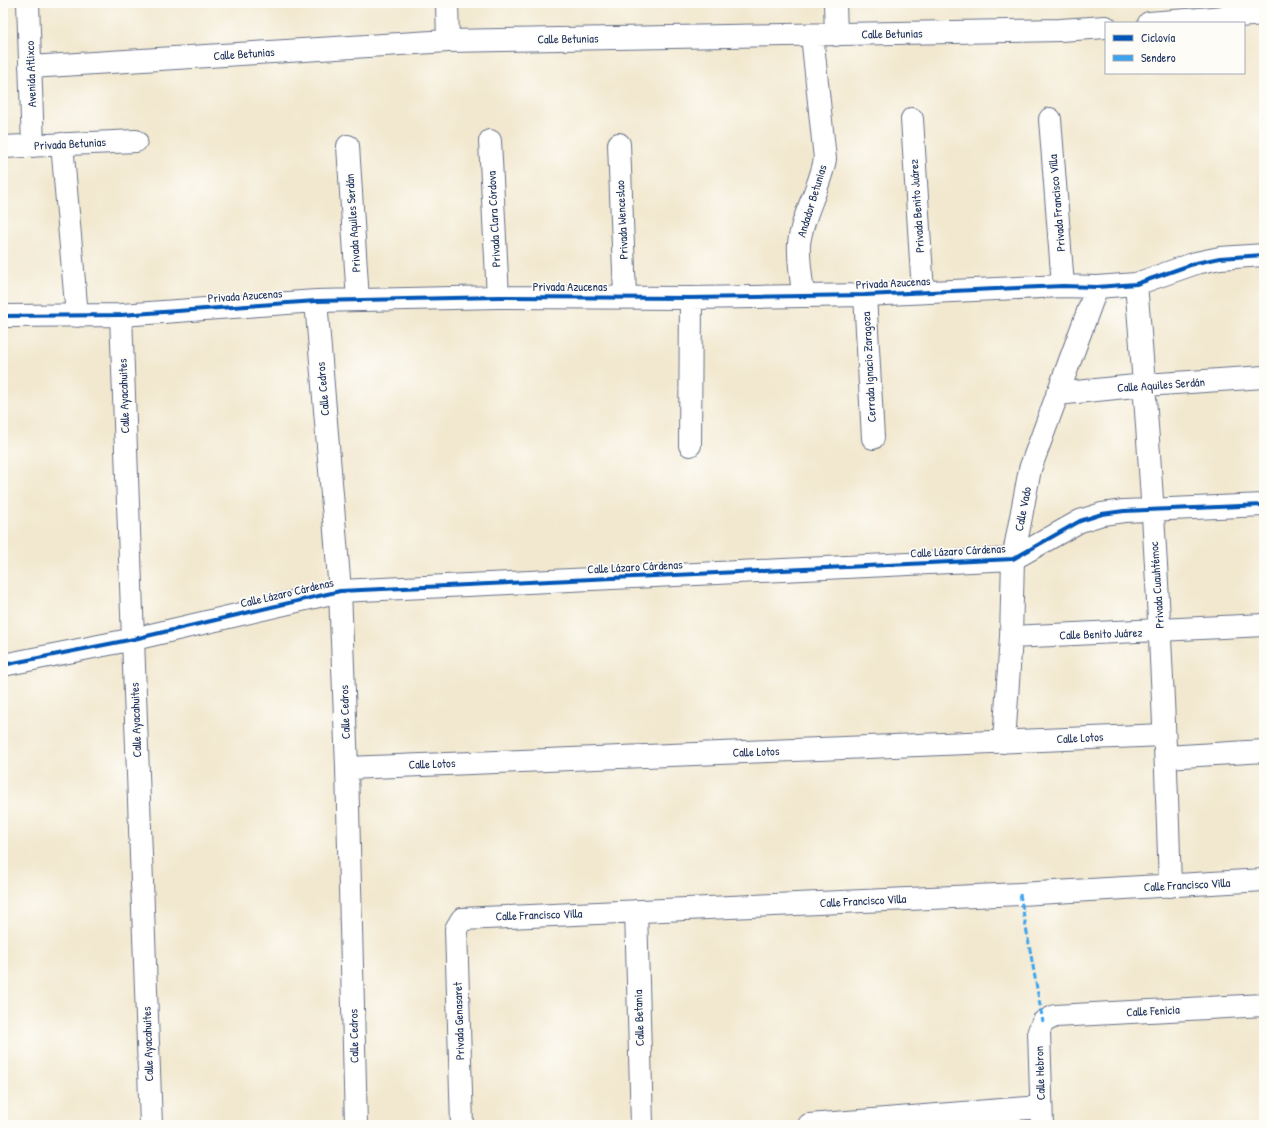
<svg xmlns="http://www.w3.org/2000/svg" width="1267" height="1128" viewBox="0 0 1267 1128" font-family="'Patrick Hand',sans-serif">
<rect width="100%" height="100%" fill="#fdfcf7"/>
<filter id="ink" filterUnits="userSpaceOnUse"><feTurbulence type="fractalNoise" baseFrequency=".025" numOctaves="2"/><feDisplacementMap in="SourceGraphic" scale="8" xChannelSelector="R" yChannelSelector="G"/><feConvolveMatrix kernelMatrix="1 2 1 2 8 2 1 2 1" color-interpolation-filters="sRGB"/></filter>
<filter id="wash" filterUnits="userSpaceOnUse"><feTurbulence type="fractalNoise" baseFrequency=".012" numOctaves="4" result="noise"/><feDisplacementMap in="SourceGraphic" scale="16" xChannelSelector="R" yChannelSelector="G"/><feGaussianBlur stdDeviation="0.9" result="paint"/><feColorMatrix in="noise" values="0 0 0 0 0 0 0 0 0 0 0 0 0 0 0 0 0 1.4 0 .05"/><feComposite in="paint" operator="in"/></filter>
<g filter="url(#wash)">
<rect width="100%" height="100%" fill="#f2e8cf"/>
</g>
<g filter="url(#ink)">
<g fill="none" stroke-linecap="round" stroke-linejoin="round">
<g stroke="#667086" stroke-width="24">
<path id="street" d="M 28,3 L 33,146
M 447,3 L 448,41
M 835,3 L 836,35
M 1149,23 L 1264,14
M 30,67 L 448,41 L 1060,30 L 1106,27
M 912,119 L 923,292
M 1050,119 L 1063,286
M 490,141 L 498,297
M 62,144 L 77,316
M 619,144 L 625,296
M 348,146 L 358,300
M 3,147 L 136,141
M 1136,284 C 1153,484 1164,685 1170,886
M 865,295 L 873,438
M 803,296 C 802,280 798,261 799,244 C 802,215 820,188 825,159 L 812,35
M 316,301 L 340,591 L 347,768 L 356,1125
M 121,315 L 151,1125
M 3,316 L 121,315 L 316,301 L 498,297 L 691,298 L 865,295 L 1063,286 L 1097,287 L 1136,284 L 1196,263 L 1220,258 L 1264,255
M 1057,394 L 1145,385 L 1264,377
M 690,445 L 691,298
M 1011,637 L 1264,625
M 3,665 L 134,639 L 340,591 L 1013,559 L 1080,521 L 1102,514 L 1124,511 L 1264,505
M 1004,742 L 1011,637 L 1013,559 L 1030,469 L 1097,287
M 1166,757 L 1264,751
M 347,768 L 1164,735
M 636,911 L 642,1125
M 462,1125 L 456,929 L 462,919 L 1020,894 L 1264,880
M 809,1125 L 1041,1107
M 1042,1125 L 1039,1031 L 1043,1022 L 1055,1016 L 1264,1005"/>
</g>
<use href="#street" stroke="#fff" stroke-width="22"/>
<path stroke="#3da3ed" stroke-width="3" stroke-dasharray="6 3" stroke-linecap="butt" d="M 1020,894 L 1043,1022"/>
<g stroke="#fdfcf7" stroke-width="6">
<path id="cycleway" d="M 3,316 L 121,315 L 316,301 L 498,297 L 691,298 L 865,295 L 1063,286 L 1097,287 L 1136,284 L 1196,263 L 1220,258 L 1264,255
M 3,665 L 134,639 L 340,591 L 1013,559 L 1080,521 L 1102,514 L 1124,511 L 1264,505"/>
</g>
<use href="#cycleway" stroke="#0057b8" stroke-width="4"/>
</g>
</g>
<g text-anchor="middle" stroke-width="3.5" stroke-linejoin="round" paint-order="stroke">
<g font-size="12" fill="#1b2f5e" stroke="#fdfcf7">
<text transform="translate(892 34) rotate(-1)" y="4">Calle Betunias</text>
<text transform="translate(568 39) rotate(-1)" y="4">Calle Betunias</text>
<text transform="translate(244 54) rotate(-4)" y="4">Calle Betunias</text>
<text transform="translate(31 74) rotate(-92)" y="4">Avenida Atlixco</text>
<text transform="translate(70 144) rotate(-3)" y="4">Privada Betunias</text>
<text transform="translate(812 201) rotate(-73)" y="4">Andador Betunias</text>
<text transform="translate(1057 203) rotate(-95)" y="4">Privada Francisco Villa</text>
<text transform="translate(917 206) rotate(-94)" y="4">Privada Benito Juárez</text>
<text transform="translate(494 219) rotate(-93)" y="4">Privada Clara Córdova</text>
<text transform="translate(622 220) rotate(-93)" y="4">Privada Wenceslao</text>
<text transform="translate(353 223) rotate(-94)" y="4">Privada Aquiles Serdán</text>
<text transform="translate(893 283) rotate(-3)" y="4">Privada Azucenas</text>
<text x="570" y="291">Privada Azucenas</text>
<text transform="translate(245 296) rotate(-4)" y="4">Privada Azucenas</text>
<text transform="translate(869 367) rotate(-93)" y="4">Cerrada Ignacio Zaragoza</text>
<text transform="translate(1161 385) rotate(-4)" y="4">Calle Aquiles Serdán</text>
<text transform="translate(323 389) rotate(-95)" y="4">Calle Cedros</text>
<text transform="translate(124 396) rotate(-92)" y="4">Calle Ayacahuites</text>
<text transform="translate(1023 509) rotate(-79)" y="4">Calle Vado</text>
<text transform="translate(958 551) rotate(-3)" y="4">Calle Lázaro Cárdenas</text>
<text transform="translate(635 567) rotate(-3)" y="4">Calle Lázaro Cárdenas</text>
<text transform="translate(1157 585) rotate(-94)" y="4">Privada Cuauhtémoc</text>
<text transform="translate(287 593) rotate(-13)" y="4">Calle Lázaro Cárdenas</text>
<text transform="translate(1101 634) rotate(-2)" y="4">Calle Benito Juárez</text>
<text transform="translate(345 712) rotate(-92)" y="4">Calle Cedros</text>
<text transform="translate(136 720) rotate(-92)" y="4">Calle Ayacahuites</text>
<text transform="translate(1080 738) rotate(-3)" y="4">Calle Lotos</text>
<text transform="translate(756 752) rotate(-2)" y="4">Calle Lotos</text>
<text transform="translate(432 764) rotate(-2)" y="4">Calle Lotos</text>
<text transform="translate(1187 885) rotate(-3)" y="4">Calle Francisco Villa</text>
<text transform="translate(863 901) rotate(-3)" y="4">Calle Francisco Villa</text>
<text transform="translate(539 915) rotate(-2)" y="4">Calle Francisco Villa</text>
<text transform="translate(1153 1011) rotate(-3)" y="4">Calle Fenicia</text>
<text transform="translate(639 1018) rotate(-92)" y="4">Calle Betania</text>
<text transform="translate(459 1021) rotate(-92)" y="4">Privada Genasaret</text>
<text transform="translate(354 1036) rotate(-91)" y="4">Calle Cedros</text>
<text transform="translate(148 1044) rotate(-92)" y="4">Calle Ayacahuites</text>
<text transform="translate(1040 1073) rotate(-92)" y="4">Calle Hebron</text>
</g>
</g>
<rect width="1267" height="1128" fill="none" stroke="#fdfcf7" stroke-width="16"/>
<rect x="1105" y="22" width="140" height="52" fill="#fdfcf7" stroke="#a3aaba"/>
<rect x="1113" y="35" width="20" height="6" fill="#0057b8" stroke="#a3aaba"/>
<text x="1141" y="42" font-size="12" fill="#1b2f5e">Ciclovía</text>
<rect x="1113" y="55" width="20" height="6" fill="#3da3ed" stroke="#a3aaba"/>
<text x="1141" y="62" font-size="12" fill="#1b2f5e">Sendero</text>
</svg>
